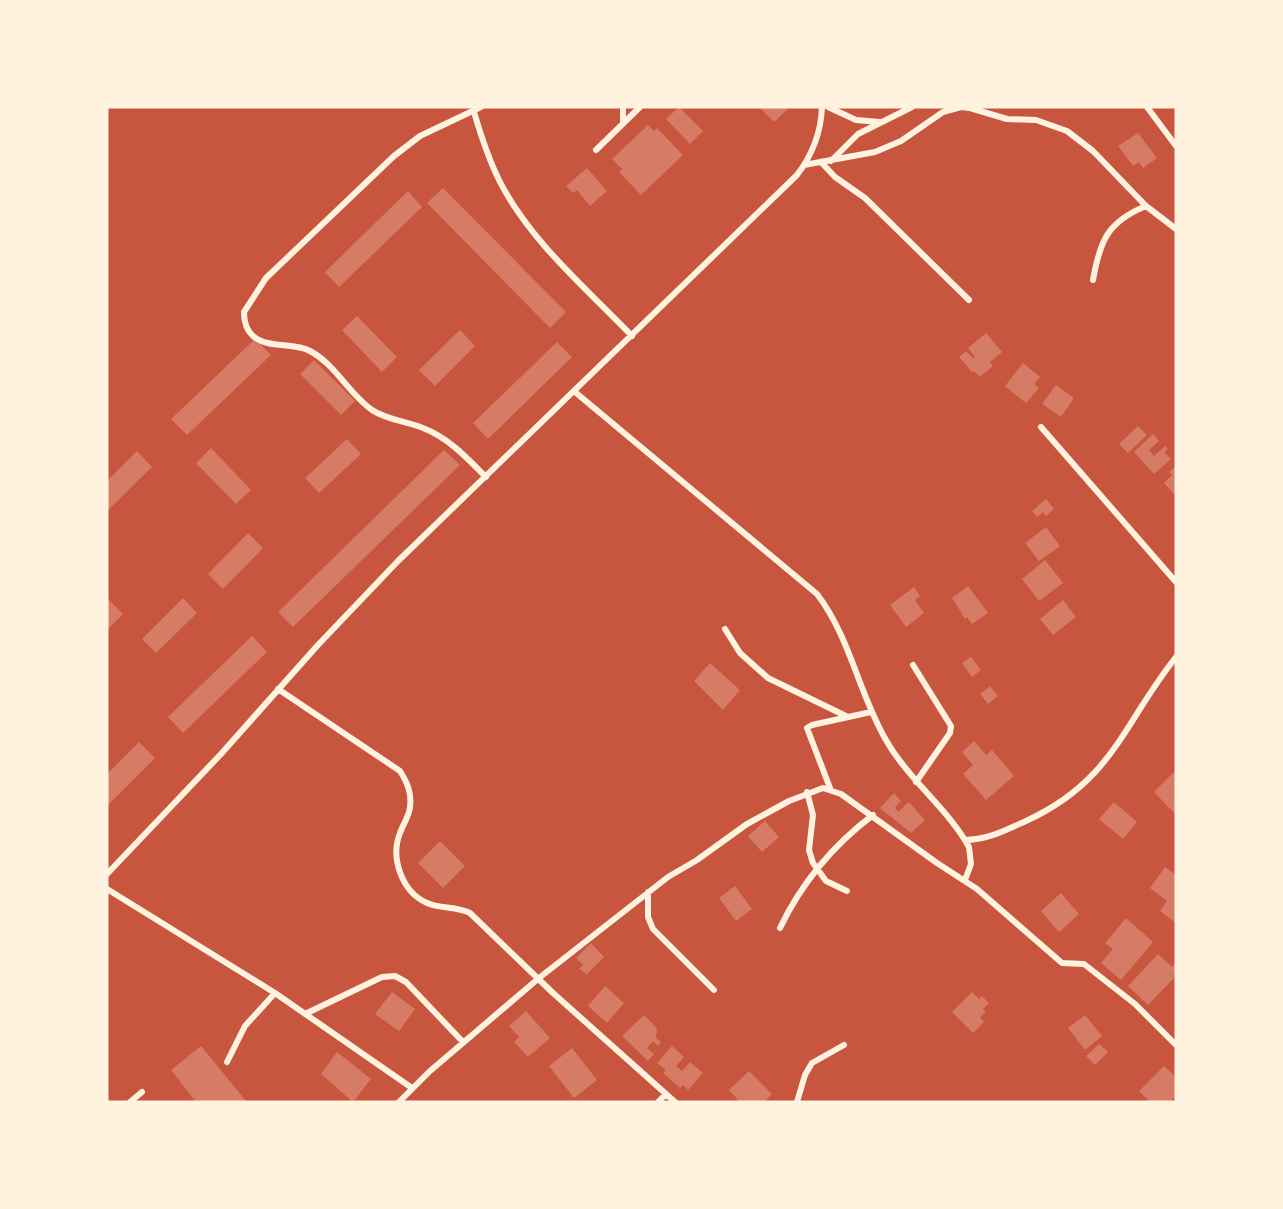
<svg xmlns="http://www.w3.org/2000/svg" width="1283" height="1209" viewBox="0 0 1283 1209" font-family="'DM Sans',sans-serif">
<rect width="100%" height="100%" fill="#c8553d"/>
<path fill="#d67c66" d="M 679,107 L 703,131 L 690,144 L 666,119 Z
M 759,107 L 790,107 L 774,122 Z
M 648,125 L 654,131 L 657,128 L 683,155 L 641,195 L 619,172 L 622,169 L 612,159 Z
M 1138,133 L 1157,158 L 1143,168 L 1139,162 L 1133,166 L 1118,146 Z
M 587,168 L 607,191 L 590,206 L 577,190 L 573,193 L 566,186 Z
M 443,188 L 566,312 L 550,328 L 427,203 Z
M 408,191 L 422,207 L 339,287 L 325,272 Z
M 357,316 L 397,357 L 382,372 L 342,330 Z
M 460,330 L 475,346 L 435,386 L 419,370 Z
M 986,333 L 1002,352 L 990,362 L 993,366 L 980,377 L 974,371 L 972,372 L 959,357 L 966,351 L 973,358 L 975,357 L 968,348 Z
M 255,339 L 271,355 L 187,435 L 171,419 Z
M 557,342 L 572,357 L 488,439 L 473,423 Z
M 314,360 L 355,401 L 341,415 L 300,374 Z
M 1023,363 L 1040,377 L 1034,384 L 1039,388 L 1026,403 L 1005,386 Z
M 1056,385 L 1074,398 L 1061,417 L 1042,404 Z
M 1138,426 L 1147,435 L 1128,453 L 1119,444 Z
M 1153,434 L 1159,441 L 1149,450 L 1154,456 L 1165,446 L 1168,449 L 1164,452 L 1171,459 L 1154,474 L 1134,452 Z
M 347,439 L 361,454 L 319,493 L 305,478 Z
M 211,448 L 251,490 L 236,504 L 196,463 Z
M 444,450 L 460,465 L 293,627 L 278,612 Z
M 137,451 L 152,467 L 107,511 L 107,481 Z
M 1176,466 L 1176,496 L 1164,483 L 1172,475 L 1169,472 Z
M 1046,499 L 1054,509 L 1046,516 L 1043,512 L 1037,517 L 1032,511 Z
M 1046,527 L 1060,546 L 1039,561 L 1025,543 Z
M 248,533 L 263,548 L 223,589 L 208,574 Z
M 1045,560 L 1063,583 L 1039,601 L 1022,579 Z
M 968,586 L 988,613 L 972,624 L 967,617 L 965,619 L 952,598 Z
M 914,587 L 920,596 L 915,600 L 924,613 L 906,627 L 890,605 Z
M 107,598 L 123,614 L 107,630 Z
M 183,598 L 197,613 L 156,653 L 142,639 Z
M 1063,600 L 1076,617 L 1053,635 L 1040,619 Z
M 252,636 L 267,652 L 183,733 L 168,717 Z
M 971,657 L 981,670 L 972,677 L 962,663 Z
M 710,663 L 740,690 L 723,710 L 694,681 Z
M 990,686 L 998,696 L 988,704 L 980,694 Z
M 974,741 L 986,755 L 992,750 L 1014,776 L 986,800 L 963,774 L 973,765 L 962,752 Z
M 139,742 L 155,758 L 107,806 L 107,774 Z
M 1175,771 L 1176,772 L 1176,815 L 1154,792 Z
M 894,793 L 901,801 L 895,807 L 898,812 L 909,802 L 925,820 L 911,833 L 880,808 Z
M 1114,802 L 1137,822 L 1123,839 L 1099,819 Z
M 765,821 L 779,837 L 762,852 L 748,836 Z
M 440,841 L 465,866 L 443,888 L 418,863 Z
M 1165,867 L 1176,875 L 1176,923 L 1160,911 L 1167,901 L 1150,888 Z
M 735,886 L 752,909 L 736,921 L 719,898 Z
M 1061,893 L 1079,914 L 1059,932 L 1041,911 Z
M 1126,918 L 1153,942 L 1121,980 L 1101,963 L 1113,949 L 1105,943 Z
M 591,943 L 604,957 L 587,974 L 579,969 L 583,965 L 576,958 Z
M 1158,954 L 1172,967 L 1176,962 L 1176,979 L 1167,970 L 1174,978 L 1148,1005 L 1128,986 Z
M 605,986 L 624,1003 L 607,1023 L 588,1006 Z
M 392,992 L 415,1009 L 399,1031 L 375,1014 Z
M 972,992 L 979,999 L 982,996 L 989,1003 L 983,1009 L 986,1012 L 980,1017 L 984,1022 L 973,1033 L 952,1012 Z
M 526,1011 L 550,1038 L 528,1057 L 514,1042 L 519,1037 L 509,1026 Z
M 644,1015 L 657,1028 L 656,1038 L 661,1042 L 658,1046 L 653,1041 L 647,1048 L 654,1054 L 648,1061 L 622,1036 Z
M 1085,1015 L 1102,1036 L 1085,1050 L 1068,1028 Z
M 1099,1044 L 1108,1052 L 1095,1065 L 1086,1056 Z
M 201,1046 L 247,1102 L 196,1102 L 171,1070 Z
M 672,1046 L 684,1057 L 676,1066 L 682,1071 L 690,1062 L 703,1073 L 688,1090 L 683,1085 L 680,1088 L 663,1073 L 666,1070 L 657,1063 Z
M 572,1048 L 597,1080 L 574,1098 L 549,1066 Z
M 337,1052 L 371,1079 L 353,1102 L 321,1074 Z
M 1164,1066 L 1176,1077 L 1176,1096 L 1170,1102 L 1150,1102 L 1139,1091 Z
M 749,1071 L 772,1094 L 764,1102 L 740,1102 L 729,1090 Z"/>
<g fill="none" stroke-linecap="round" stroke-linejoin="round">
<path stroke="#fff3e0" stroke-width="6" d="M 481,107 L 420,136 L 394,156 L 266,278 L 244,312 C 244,321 246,330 253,336 C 268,349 293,342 310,351 C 335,364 349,394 372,410 C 387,420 406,421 423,428 C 449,438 467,458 486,477
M 623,107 L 623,123
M 828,107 L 856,120 L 880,122
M 1147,107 L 1176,146
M 474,112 C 481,136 489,160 500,182 C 531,242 586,288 632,336
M 596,150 L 640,107
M 831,161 L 858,134 L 912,107
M 821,162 L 835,177 L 865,198 L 969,300
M 804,165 L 875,152 L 901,141 L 943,112 L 961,107 L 970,108 L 1007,119 L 1036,120 L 1067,131 L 1093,151 L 1146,206 L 1176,229
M 1093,280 C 1100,241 1107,222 1146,206
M 575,392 L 817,594 C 850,637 859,694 886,740 C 908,779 949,810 969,847 L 971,864 L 965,880
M 1041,427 L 1176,582
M 725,629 L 740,653 L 768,678 L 848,717
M 913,665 L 951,726 L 950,733 L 916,782
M 278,689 L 400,771 C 407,782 412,793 410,807 C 409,817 403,824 400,833 C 390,858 402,892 427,903 C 441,909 456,906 470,913 L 553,993 L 675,1102
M 830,788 L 807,728 L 812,725 L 871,712
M 807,792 L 813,815 L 809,850 L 813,863 L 826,881 L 847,891
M 965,840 C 988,840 1005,830 1026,821 C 1113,781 1122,725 1176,657
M 107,874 L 221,754 L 317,646 L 398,561 L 797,175 C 813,154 821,133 822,107
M 107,889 L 275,993 L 412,1088
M 648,892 L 648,917 L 653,929 L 714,990
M 780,928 C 802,882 832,846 873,815
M 305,1014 L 382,977 L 395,976 L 406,982 L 463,1042
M 227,1062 L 245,1026 L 275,993
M 130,1102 L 142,1092
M 399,1102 L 430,1071 L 539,978 L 668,877 L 697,860 L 747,824 L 789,801 L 823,788 L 841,794 L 937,863 L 977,889 L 1062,963 L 1084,964 L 1135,1004 L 1176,1045
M 658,1102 L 666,1094
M 797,1102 L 805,1075 L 812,1063 L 844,1045"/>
</g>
<rect width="1283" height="1209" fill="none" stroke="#fff3e0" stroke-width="217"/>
</svg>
